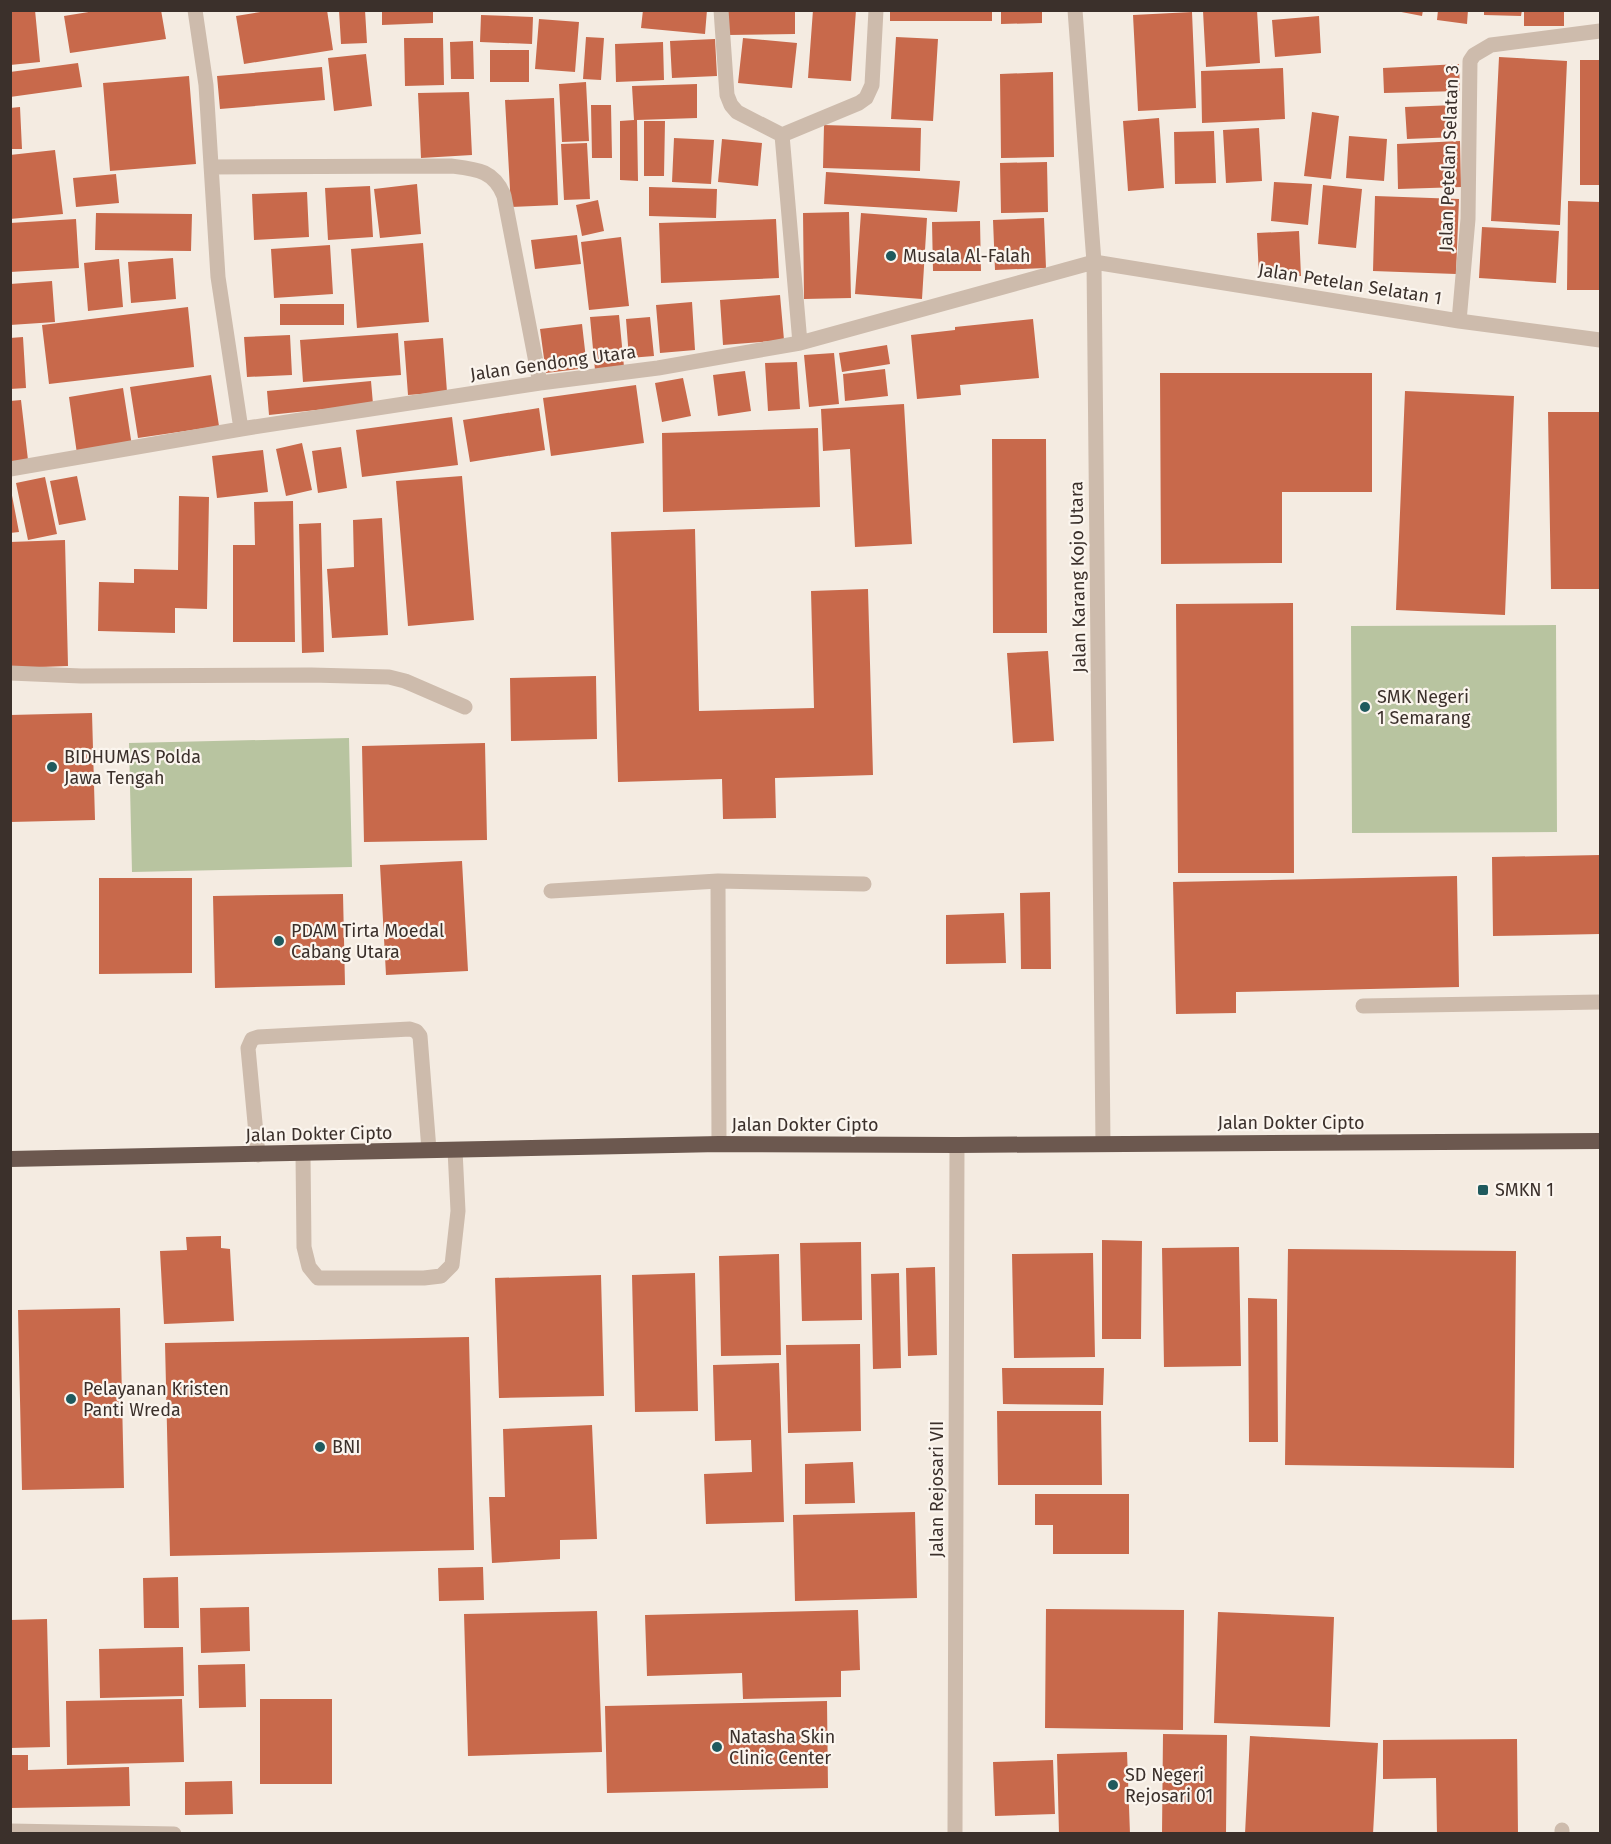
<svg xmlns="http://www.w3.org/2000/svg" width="1611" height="1844" viewBox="0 0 1611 1844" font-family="'Fira Sans',sans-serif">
<rect width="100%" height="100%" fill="#f4ebe1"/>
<path fill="#b8c4a0" d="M 1556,625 L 1557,832 L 1352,833 L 1351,626 Z
M 349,738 L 352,867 L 132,872 L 129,743 Z"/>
<path fill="#c8694b" d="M 10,10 L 35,10 L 40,62 L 10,65 Z
M 101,10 L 161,10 L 166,39 L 70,53 L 64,16 Z
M 273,10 L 327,10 L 333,50 L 244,64 L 236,16 Z
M 339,10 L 365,10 L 367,43 L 341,44 Z
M 382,10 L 433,10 L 433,23 L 382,25 Z
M 643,10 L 707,10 L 705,34 L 641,28 Z
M 727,10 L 795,10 L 795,34 L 728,35 Z
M 813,10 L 856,10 L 851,81 L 808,78 Z
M 890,10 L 992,10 L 992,21 L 890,21 Z
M 1001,10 L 1042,10 L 1042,23 L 1001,24 Z
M 1257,10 L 1260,63 L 1206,67 L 1203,11 Z
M 1391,10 L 1423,10 L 1422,16 Z
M 1438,10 L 1468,10 L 1467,24 L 1437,20 Z
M 1484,10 L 1522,10 L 1521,16 L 1484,15 Z
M 1524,10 L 1564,10 L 1564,26 L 1524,26 Z
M 1192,12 L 1196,108 L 1138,111 L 1133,15 Z
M 481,15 L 533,17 L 532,44 L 480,42 Z
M 1319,16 L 1321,53 L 1275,57 L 1272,20 Z
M 539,19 L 579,22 L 575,72 L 535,69 Z
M 586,37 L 604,38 L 601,80 L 583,79 Z
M 896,37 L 938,39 L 933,121 L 891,119 Z
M 404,38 L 443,38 L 444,85 L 405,86 Z
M 743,38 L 797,43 L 792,88 L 738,83 Z
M 715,39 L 717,76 L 672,78 L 670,41 Z
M 473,41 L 474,79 L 451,79 L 450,42 Z
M 663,42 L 664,80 L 616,82 L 615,44 Z
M 490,50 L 529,50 L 529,82 L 490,82 Z
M 366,54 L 372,106 L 334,111 L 328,58 Z
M 1499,57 L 1567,61 L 1560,225 L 1491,221 Z
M 1580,60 L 1600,60 L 1600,185 L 1580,185 Z
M 78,63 L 82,87 L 10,97 L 10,72 Z
M 1459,64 L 1460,91 L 1384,93 L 1383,68 Z
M 322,67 L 325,100 L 220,109 L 217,76 Z
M 1283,68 L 1285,119 L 1202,123 L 1201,71 Z
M 1053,72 L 1054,157 L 1001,158 L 1000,74 Z
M 189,76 L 196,164 L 110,171 L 103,83 Z
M 586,82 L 589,141 L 562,142 L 559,84 Z
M 697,84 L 697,118 L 637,120 L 638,181 L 620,180 L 620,121 L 634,120 L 632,86 Z
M 469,92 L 472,155 L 421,158 L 418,93 Z
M 554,98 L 558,205 L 511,207 L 505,100 Z
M 591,105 L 611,105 L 612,158 L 592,158 Z
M 1455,105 L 1457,137 L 1407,139 L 1405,107 Z
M 20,107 L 22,149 L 10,149 L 10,108 Z
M 1312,112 L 1339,116 L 1331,179 L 1304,176 Z
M 1159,118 L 1164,188 L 1128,191 L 1123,121 Z
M 644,121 L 665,121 L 664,176 L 644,176 Z
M 824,125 L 921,128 L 920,171 L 823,168 Z
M 1259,128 L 1262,181 L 1226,183 L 1223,130 Z
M 1214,131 L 1216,183 L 1175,184 L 1174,132 Z
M 1349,136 L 1387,139 L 1384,181 L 1346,178 Z
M 674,138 L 714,140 L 711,184 L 672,182 Z
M 722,139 L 762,143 L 758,186 L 718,182 Z
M 1460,141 L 1461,187 L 1398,189 L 1397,144 Z
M 587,143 L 590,199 L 564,200 L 561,144 Z
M 55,150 L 63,214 L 10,219 L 10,155 Z
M 1047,162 L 1048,212 L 1001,213 L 1000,163 Z
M 826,172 L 960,181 L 957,212 L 824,204 Z
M 116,174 L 119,203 L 76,207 L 73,178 Z
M 1274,182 L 1312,184 L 1308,225 L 1271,221 Z
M 417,184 L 421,234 L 380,238 L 374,189 Z
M 1323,185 L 1362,189 L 1356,248 L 1318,244 Z
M 370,186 L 373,237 L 328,240 L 325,188 Z
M 649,187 L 717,189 L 716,218 L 649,216 Z
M 307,192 L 309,237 L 254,240 L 252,194 Z
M 1375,196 L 1459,199 L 1456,274 L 1373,271 Z
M 598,200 L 604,231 L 582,236 L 576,205 Z
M 1568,201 L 1600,202 L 1600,290 L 1567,290 Z
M 849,212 L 851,298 L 804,299 L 803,213 Z
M 96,213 L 192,214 L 191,251 L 95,250 Z
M 861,213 L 927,218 L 922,299 L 855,294 Z
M 1044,218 L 1046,268 L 995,270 L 993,220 Z
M 76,219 L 79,268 L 10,272 L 10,223 Z
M 776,219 L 779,278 L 661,283 L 659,223 Z
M 980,221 L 981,271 L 933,271 L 932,222 Z
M 1482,227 L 1559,231 L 1556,283 L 1479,278 Z
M 1299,231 L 1301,276 L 1259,277 L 1257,233 Z
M 577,235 L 581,264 L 535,269 L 531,240 Z
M 621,237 L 629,306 L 589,310 L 581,242 Z
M 423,243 L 429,322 L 357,328 L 351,249 Z
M 330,245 L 333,294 L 274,298 L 271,249 Z
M 173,258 L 176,299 L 131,303 L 128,262 Z
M 119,259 L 123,307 L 88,311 L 84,263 Z
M 52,281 L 55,322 L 10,325 L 10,284 Z
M 780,295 L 784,340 L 723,345 L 720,300 Z
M 692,302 L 695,350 L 660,353 L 656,305 Z
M 280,304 L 344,304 L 344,325 L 280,325 Z
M 188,307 L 194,367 L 49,384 L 42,325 Z
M 619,315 L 624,367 L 595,370 L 590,317 Z
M 650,317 L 654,356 L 629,358 L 626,319 Z
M 1033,319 L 1039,378 L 960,385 L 961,395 L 917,399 L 911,335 L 955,330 L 955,327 Z
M 582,324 L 587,368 L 546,373 L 540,329 Z
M 398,333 L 401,375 L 303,382 L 300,340 Z
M 290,335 L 292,375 L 247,377 L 244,337 Z
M 23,337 L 26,388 L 10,389 L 10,338 Z
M 443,338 L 447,392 L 408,395 L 404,341 Z
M 887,345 L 890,364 L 842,372 L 839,353 Z
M 834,353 L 839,404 L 809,407 L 804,355 Z
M 797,362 L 800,409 L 768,411 L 765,363 Z
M 885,369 L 888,396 L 845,401 L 843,374 Z
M 745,371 L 751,411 L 718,416 L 713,375 Z
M 1160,373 L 1372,373 L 1372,492 L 1282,492 L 1282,563 L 1161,564 Z
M 211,375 L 219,426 L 138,438 L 130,387 Z
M 683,378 L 691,416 L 662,422 L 655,383 Z
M 371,381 L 373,404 L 269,415 L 267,391 Z
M 636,385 L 644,443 L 551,456 L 543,398 Z
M 123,388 L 132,446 L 77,454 L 69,397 Z
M 1405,391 L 1514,396 L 1505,615 L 1396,610 Z
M 21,400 L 28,460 L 10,462 L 10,401 Z
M 904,404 L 912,544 L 855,547 L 850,449 L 823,451 L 821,409 Z
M 539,408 L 545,450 L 470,462 L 463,420 Z
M 1548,412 L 1600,412 L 1600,589 L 1551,589 Z
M 452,417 L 458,465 L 362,477 L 356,430 Z
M 818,428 L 820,507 L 663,512 L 662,433 Z
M 992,439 L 1046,439 L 1047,633 L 993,633 Z
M 302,443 L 312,490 L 286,496 L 276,449 Z
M 341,447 L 347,488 L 318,493 L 312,451 Z
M 263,450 L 268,492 L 217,498 L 212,456 Z
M 77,476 L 86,520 L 59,525 L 50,481 Z
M 462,476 L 474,620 L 408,626 L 396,481 Z
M 45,477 L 57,534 L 28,540 L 16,483 Z
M 10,485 L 19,532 L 10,533 Z
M 179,496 L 209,497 L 207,609 L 175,608 L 175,633 L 98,631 L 99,582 L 134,583 L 134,569 L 178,570 Z
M 293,501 L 295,642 L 233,642 L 233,545 L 255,545 L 254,502 Z
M 382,518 L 388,635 L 332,638 L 327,569 L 354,567 L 353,520 Z
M 321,523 L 324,652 L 302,653 L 299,524 Z
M 695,529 L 699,711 L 814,708 L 811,591 L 868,589 L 873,775 L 775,778 L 776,818 L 723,819 L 722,779 L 618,782 L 611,532 Z
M 65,540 L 68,666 L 10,668 L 10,542 Z
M 1293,603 L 1294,873 L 1178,873 L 1176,604 Z
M 1048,651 L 1054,741 L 1013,743 L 1007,653 Z
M 596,676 L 597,739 L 511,741 L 510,678 Z
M 92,713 L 95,820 L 10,822 L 10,715 Z
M 485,743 L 487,840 L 364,842 L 362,746 Z
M 1600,855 L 1600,934 L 1493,936 L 1492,857 Z
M 462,861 L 468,971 L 386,975 L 380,865 Z
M 1457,876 L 1459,987 L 1236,992 L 1236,1013 L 1176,1014 L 1173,882 Z
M 99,878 L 192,878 L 192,973 L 99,974 Z
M 1050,892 L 1051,969 L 1021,969 L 1020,893 Z
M 343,894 L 345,985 L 215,988 L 213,896 Z
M 1004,913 L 1006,963 L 946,964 L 946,915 Z
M 221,1236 L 221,1248 L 230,1249 L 234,1321 L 164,1324 L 160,1251 L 187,1250 L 186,1237 Z
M 1102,1240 L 1142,1241 L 1141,1339 L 1102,1339 Z
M 861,1242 L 862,1320 L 802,1321 L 800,1243 Z
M 1239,1247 L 1241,1366 L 1164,1367 L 1162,1248 Z
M 1288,1249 L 1516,1251 L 1514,1468 L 1285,1465 Z
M 1093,1253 L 1095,1357 L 1014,1358 L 1012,1254 Z
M 779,1254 L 781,1355 L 721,1356 L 719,1256 Z
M 935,1267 L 937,1355 L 908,1356 L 906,1268 Z
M 695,1273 L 698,1411 L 635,1412 L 632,1275 Z
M 899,1273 L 901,1368 L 873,1369 L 871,1274 Z
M 601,1275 L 604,1396 L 499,1398 L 495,1278 Z
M 1248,1298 L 1277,1299 L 1278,1442 L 1249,1442 Z
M 120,1308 L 124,1488 L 22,1490 L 18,1310 Z
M 469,1337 L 474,1550 L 170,1556 L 165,1343 Z
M 860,1344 L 861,1431 L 788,1433 L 786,1345 Z
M 779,1363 L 784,1522 L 706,1524 L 704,1474 L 752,1472 L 751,1440 L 715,1441 L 713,1365 Z
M 1002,1368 L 1104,1368 L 1103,1405 L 1003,1404 Z
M 997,1411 L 1101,1411 L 1102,1485 L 998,1485 Z
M 592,1425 L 597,1539 L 560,1540 L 560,1559 L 492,1563 L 489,1497 L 505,1497 L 503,1429 Z
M 853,1462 L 855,1503 L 805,1504 L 805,1464 Z
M 1035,1494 L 1129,1494 L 1129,1554 L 1053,1554 L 1053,1525 L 1035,1525 Z
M 915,1512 L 917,1598 L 795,1601 L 793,1515 Z
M 483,1567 L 484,1600 L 439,1601 L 438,1568 Z
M 178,1577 L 179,1628 L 144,1628 L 143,1578 Z
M 249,1607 L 250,1651 L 201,1653 L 200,1608 Z
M 1046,1609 L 1184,1610 L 1183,1730 L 1045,1728 Z
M 858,1610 L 860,1670 L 841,1671 L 841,1697 L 743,1699 L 742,1673 L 647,1676 L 645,1615 Z
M 597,1611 L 602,1752 L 468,1756 L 464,1614 Z
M 1218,1612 L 1334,1617 L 1330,1727 L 1214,1723 Z
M 47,1619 L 50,1747 L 10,1748 L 10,1620 Z
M 183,1647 L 184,1696 L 100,1698 L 99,1649 Z
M 245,1664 L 246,1707 L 199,1708 L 198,1665 Z
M 182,1699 L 184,1762 L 67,1765 L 66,1701 Z
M 260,1699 L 332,1699 L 332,1784 L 260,1784 Z
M 827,1701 L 828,1788 L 607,1793 L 605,1706 Z
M 1163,1734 L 1227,1735 L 1226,1834 L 1162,1834 Z
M 1250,1736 L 1378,1743 L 1373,1834 L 1245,1834 Z
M 1517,1739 L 1518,1834 L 1437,1834 L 1436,1778 L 1383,1779 L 1383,1740 Z
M 1127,1752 L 1130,1834 L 1059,1834 L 1057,1754 Z
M 10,1755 L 28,1755 L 28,1770 L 129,1767 L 130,1806 L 10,1808 Z
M 1053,1760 L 1055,1814 L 995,1816 L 993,1762 Z
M 232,1781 L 233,1814 L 185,1815 L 185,1782 Z"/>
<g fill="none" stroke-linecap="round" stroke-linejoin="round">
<path stroke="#cdbbac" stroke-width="15" d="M 718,881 L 864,884
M 551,891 L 718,881 L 719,1144
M 1363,1006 L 1600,1002
M 303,1154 L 304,1247 L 309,1267 L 318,1278 L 424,1278 L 441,1276 L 452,1265 L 458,1211 L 455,1150
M 258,1155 L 248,1048 L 252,1039 L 258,1037 L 410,1029 L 416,1031 L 420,1036 L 429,1150"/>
<path stroke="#cdbbac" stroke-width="15" d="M 195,10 L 206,85 L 218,277 L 241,429
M 721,10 L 727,95 L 731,105 L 737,112 L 782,135 L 800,343
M 1075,10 L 1094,262 L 1103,1144
M 782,135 L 859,103 L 866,98 L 872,85 L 876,10
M 211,167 L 451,166 C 476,169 494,170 504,196 L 540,383
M 1459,321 L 1468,219 L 1470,61 L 1474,55 L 1491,45 L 1600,31
M 10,469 L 241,429 L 540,383 L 658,368 L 800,343 L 1094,262 L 1459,321 L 1600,340
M 10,673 L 81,676 L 311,675 L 389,677 L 405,681 L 465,707
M 10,1831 L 174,1834
M 955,1834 L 957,1145
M 1562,1834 L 1562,1830"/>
<path stroke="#6c584f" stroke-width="16" d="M 10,1159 L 719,1144 L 957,1145 L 1600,1141"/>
</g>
<g fill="#1f5a5e" stroke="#fbf5ee" stroke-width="2">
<circle cx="891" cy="256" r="6"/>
<circle cx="1365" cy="707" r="6"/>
<circle cx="52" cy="767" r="6"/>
<circle cx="279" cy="941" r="6"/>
<rect x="1477" y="1184" width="12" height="12" rx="3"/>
<circle cx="71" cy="1399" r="6"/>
<circle cx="320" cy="1447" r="6"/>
<circle cx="717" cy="1747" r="6"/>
<circle cx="1113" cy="1785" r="6"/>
</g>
<g text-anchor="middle" stroke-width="4.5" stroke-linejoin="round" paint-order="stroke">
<g font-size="18" fill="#3b302b" stroke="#fbf5ee">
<text transform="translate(1449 158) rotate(-88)" y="6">Jalan Petelan Selatan 3</text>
<text transform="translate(1350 284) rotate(9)" y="6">Jalan Petelan Selatan 1</text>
<text transform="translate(553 363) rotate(-8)" y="6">Jalan Gendong Utara</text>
<text transform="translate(1078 577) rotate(-91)" y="6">Jalan Karang Kojo Utara</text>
<text x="1291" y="1129">Jalan Dokter Cipto</text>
<text x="805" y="1131">Jalan Dokter Cipto</text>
<text transform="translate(319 1134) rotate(-1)" y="6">Jalan Dokter Cipto</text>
<text transform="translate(937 1489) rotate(-90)" y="6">Jalan Rejosari VII</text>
</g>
<g font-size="18" fill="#3b302b" stroke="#fbf5ee" text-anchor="start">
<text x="903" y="262">Musala Al-Falah</text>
<text x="1377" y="703">SMK Negeri<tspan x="1377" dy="21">1 Semarang</tspan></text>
<text x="64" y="763">BIDHUMAS Polda<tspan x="64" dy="21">Jawa Tengah</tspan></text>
<text x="291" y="937">PDAM Tirta Moedal<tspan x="291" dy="21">Cabang Utara</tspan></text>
<text x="1495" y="1196">SMKN 1</text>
<text x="83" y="1395">Pelayanan Kristen<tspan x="83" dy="21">Panti Wreda</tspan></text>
<text x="332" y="1453">BNI</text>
<text x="729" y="1743">Natasha Skin<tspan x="729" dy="21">Clinic Center</tspan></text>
<text x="1125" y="1781">SD Negeri<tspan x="1125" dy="21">Rejosari 01</tspan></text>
</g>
</g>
<rect width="1611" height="1844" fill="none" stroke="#3b302b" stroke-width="24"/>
</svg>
